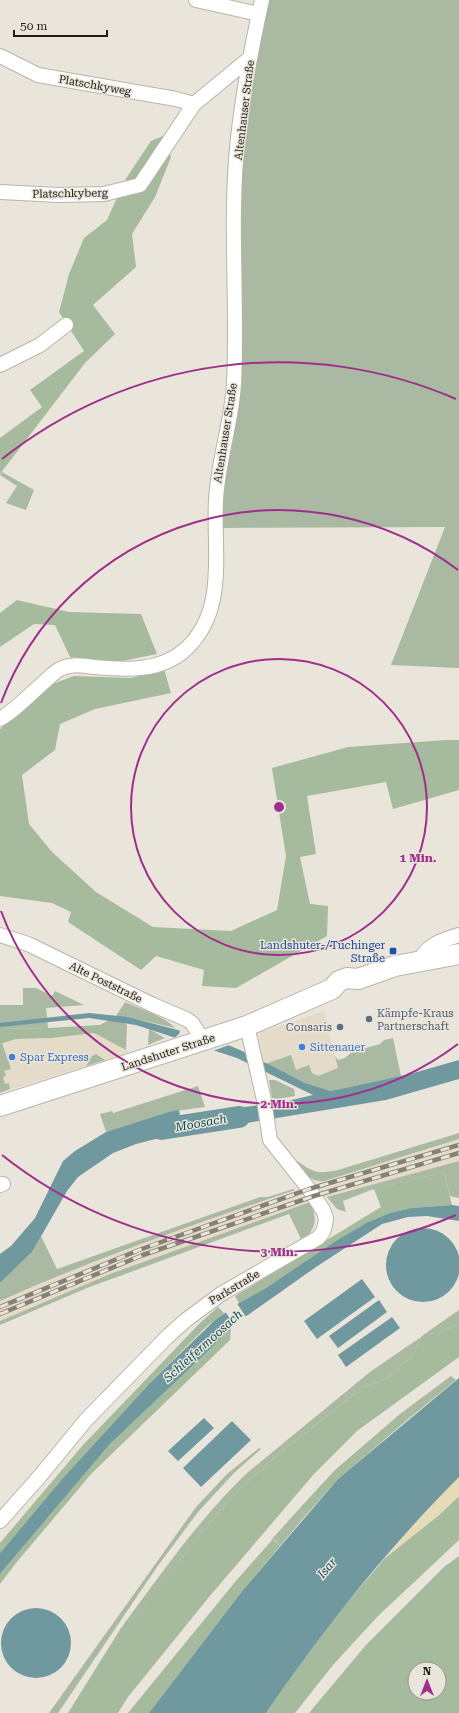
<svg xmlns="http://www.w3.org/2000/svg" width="459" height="1713" viewBox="0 0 459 1713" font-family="'Roboto Serif',serif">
<rect width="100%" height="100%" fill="#eae5da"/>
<path fill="#e4dbc9" d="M 324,1011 L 343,1089 L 286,1074 L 265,1064 L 262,1059 L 259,1041 L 259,1036 L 262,1032 Z
M 94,1033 L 130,1052 L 0,1093 L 0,1044 L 16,1039 L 52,1038 Z
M 459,1139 L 459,1161 L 310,1202 L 110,1274 L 0,1321 L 0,1301 L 39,1284 L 156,1237 L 295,1190 Z"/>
<path fill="#a9b9a2" d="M 268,0 L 459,0 L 459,668 L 391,665 L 445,527 L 221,528 L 241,160 L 252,80 Z
M 2,472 L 34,490 L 26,510 L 6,503 L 17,486 L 0,475 Z
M 23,988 L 36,988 L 52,996 L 55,991 L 84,1005 L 46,1008 L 48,1028 L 0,1029 L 0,1005 L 23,1005 Z
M 125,1002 C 138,1008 166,1017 175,1028 L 128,1017 L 125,1023 L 127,1025 L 126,1050 L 100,1036 L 100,1025 L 116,1016 Z
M 149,1029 L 165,1038 L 148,1045 Z
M 393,1038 L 401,1076 L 331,1091 L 305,1083 L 265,1064 L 291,1055 L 296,1070 L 309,1065 L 312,1073 L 318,1076 L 338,1068 L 335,1056 L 338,1060 L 345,1058 L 352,1052 L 380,1044 L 384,1040 Z
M 2,1043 L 11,1069 L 4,1071 L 6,1076 L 3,1077 L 5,1084 L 9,1083 L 10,1089 L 0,1093 L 0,1044 Z
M 96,1054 L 105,1060 L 86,1066 L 92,1056 Z
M 269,1080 L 275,1080 L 294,1089 L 295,1096 L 278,1099 L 272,1098 Z
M 198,1086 L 205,1107 L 168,1112 L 106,1132 L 100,1114 L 112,1111 L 113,1113 Z
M 459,1133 L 459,1139 L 324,1181 C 310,1183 304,1172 296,1162 L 297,1161 C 314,1173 318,1174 338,1170 Z
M 459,1161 L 459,1198 L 450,1196 L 444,1172 L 371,1190 L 343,1201 L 346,1212 L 337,1209 L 327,1197 Z
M 293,1189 L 295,1190 C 195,1224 96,1258 0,1301 L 0,1283 L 32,1252 L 41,1236 L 57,1269 L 260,1197 L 268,1197 Z
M 310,1202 C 318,1218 316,1230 302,1241 L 289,1214 L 87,1288 L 0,1325 L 0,1321 L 110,1274 Z
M 459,1310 L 459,1324 L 436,1334 L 426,1333 Z
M 421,1337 L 413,1355 L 389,1377 L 362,1388 L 274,1458 L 240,1488 L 192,1544 L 134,1622 L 121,1628 C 161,1574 199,1519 247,1473 L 370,1372 Z
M 451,1376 L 456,1380 L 407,1420 L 404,1414 L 400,1414 Z
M 259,1448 L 261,1449 L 234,1473 L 198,1512 L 157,1567 L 58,1713 L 49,1713 L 196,1507 L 227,1474 Z
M 299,1509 L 306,1515 L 280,1546 L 274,1539 L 271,1540 Z"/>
<path fill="#a6ba9d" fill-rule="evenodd" d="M 163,136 L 171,157 L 155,197 L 132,234 L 136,267 L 93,305 L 115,334 L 85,363 L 0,474 L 0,438 L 42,407 L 30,390 L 84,351 L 59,312 L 69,274 L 84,238 L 107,220 L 125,180 L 151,141 Z
M 17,600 L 69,612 L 141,614 L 157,654 L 117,662 L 70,657 L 55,625 L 34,624 L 0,647 L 0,613 Z
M 164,669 L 171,693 L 95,709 L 60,724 L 55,750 L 22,775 L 29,824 L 52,852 L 96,892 L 153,927 L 231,931 L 277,910 L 286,856 L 272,768 L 348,747 L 446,740 L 459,740 L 459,790 L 393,809 L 386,782 L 307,796 L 316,854 L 300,857 L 310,904 L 328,906 L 327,936 L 236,988 L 202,986 L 204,970 L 156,956 L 141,970 L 68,922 L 71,912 L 52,903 L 0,896 L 0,729 L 47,686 L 74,676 L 131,678 Z
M 100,1025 L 100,1036 L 94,1033 L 52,1038 L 16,1039 L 0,1044 L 0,1029 L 48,1028 Z
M 444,1172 L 452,1205 L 411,1208 L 390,1213 L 368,1222 L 266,1288 L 239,1303 L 235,1296 L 381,1207 L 374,1189 Z
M 218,1307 L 224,1313 L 206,1327 L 149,1384 L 63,1478 L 0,1553 L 0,1543 L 83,1445 L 200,1323 Z
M 459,1324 L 459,1357 L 357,1431 L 314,1474 L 209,1597 L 128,1697 L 118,1713 L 68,1713 L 121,1628 L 134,1621 L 192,1544 L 240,1488 L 274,1458 L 362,1388 L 389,1377 L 413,1355 L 421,1337 L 426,1333 L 436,1334 Z
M 231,1327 L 230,1340 L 92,1473 L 16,1563 L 0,1584 L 0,1574 L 110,1444 L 205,1354 Z
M 400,1414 L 404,1414 L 407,1420 L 338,1479 L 306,1515 L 299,1509 L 335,1470 Z
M 459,1496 L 459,1540 L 378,1616 L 333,1665 L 295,1713 L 266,1713 L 301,1661 L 335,1617 L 385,1558 L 439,1515 Z
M 273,1539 L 280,1546 L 243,1590 L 149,1713 L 128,1713 L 235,1582 Z
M 459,1556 L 459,1713 L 309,1713 L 366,1645 L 444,1567 ZM 415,1669 L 439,1669 L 439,1693 L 415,1693 Z"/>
<path fill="#e5dcb7" d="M 459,1477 L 459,1496 L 439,1515 L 385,1558 L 427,1508 Z"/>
<path fill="#6f989f" d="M 89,1013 L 128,1017 L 216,1040 L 240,1050 L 305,1083 L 331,1091 L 410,1074 L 459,1060 L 459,1079 L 386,1100 L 210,1129 L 208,1112 L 283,1102 L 313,1095 L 237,1058 L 136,1025 L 89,1018 L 0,1027 L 0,1023 Z
M 179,1110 L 180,1116 L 189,1115 L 191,1130 L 136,1144 L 113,1153 L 78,1177 L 67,1191 L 32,1252 L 0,1283 L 0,1254 L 11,1246 L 35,1218 L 63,1161 L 75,1151 L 106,1132 L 168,1112 Z
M 452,1205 L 459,1206 L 459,1221 L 427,1216 L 408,1217 L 382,1224 L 316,1267 L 231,1327 L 205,1354 L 110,1444 L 0,1574 L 0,1553 L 63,1478 L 149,1384 L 215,1320 L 239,1303 L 266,1288 L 336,1241 L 368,1222 L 390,1213 L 411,1208 Z
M386 1265a37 37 0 1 1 74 0a37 37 0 1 1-74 0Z
M 362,1279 L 375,1297 L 317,1339 L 304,1321 Z
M 379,1300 L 387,1312 L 338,1348 L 329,1336 Z
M 392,1317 L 400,1328 L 346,1367 L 338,1355 Z
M 459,1378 L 459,1477 C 387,1549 323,1629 266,1713 L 149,1713 L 243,1590 L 338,1479 Z
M 204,1418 L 214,1428 L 178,1461 L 168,1451 Z
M 232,1421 L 251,1440 L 201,1487 L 183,1468 Z
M1 1643a35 35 0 1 1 70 0a35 35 0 1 1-70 0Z"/>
<path fill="#eae5da" d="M 179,1027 L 217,1038 L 232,1044 L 210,1052 L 206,1051 L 173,1039 L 179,1034 L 180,1030 Z
M 236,1302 L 246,1317 L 235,1326 L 224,1310 Z"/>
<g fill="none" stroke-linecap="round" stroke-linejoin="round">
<path stroke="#6f989f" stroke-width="22" d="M 161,1129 L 239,1117"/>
<g stroke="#b9b4aa" stroke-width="16">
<path id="street" d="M 196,0 L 259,14
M 0,56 L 38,75 L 176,99 L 194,104
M 0,192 L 59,195 L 104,194 L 140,185 L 194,104 L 250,58
M 0,365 L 40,345 L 66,325
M 0,719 C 16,710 29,695 43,683 C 49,678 54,672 60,669 C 71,663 83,666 95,667 C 126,670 161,672 186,649 C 228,610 213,550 216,500 C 218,460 232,422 234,383 C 238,302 229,218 238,138 C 243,92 252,45 262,0
M 0,935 L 28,944 L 153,1005 L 186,1019 L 192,1023 L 203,1040
M 420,960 C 428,944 443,940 459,935
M 0,1185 L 3,1184
M 0,1521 L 40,1476 L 86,1420 L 168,1336 L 186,1320 L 221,1294 L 318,1238 L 323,1232 L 325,1225 L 326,1218 L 323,1210 L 309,1189 L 270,1140 L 264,1100 L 247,1026"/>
</g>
<g stroke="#b9b4aa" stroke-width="22">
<path id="secondary" d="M 0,1106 L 247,1026 L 332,989 L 339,981 L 347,978 L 358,979 L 395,966 L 459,954"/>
</g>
<use href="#street" stroke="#fff" stroke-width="14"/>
<use href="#secondary" stroke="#fff" stroke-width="20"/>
<g stroke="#848179" stroke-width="4.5">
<path id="rail" d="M 0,1307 L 139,1250 L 309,1189 L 459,1145
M 0,1314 L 143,1255 L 314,1196 L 459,1153"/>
</g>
<use href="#rail" stroke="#eae5da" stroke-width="3" stroke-dasharray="9" stroke-linecap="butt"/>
</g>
<g fill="none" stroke="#9f2e8c" stroke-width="2">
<circle cx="279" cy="807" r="148"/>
<path d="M458 1044A297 297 0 0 1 1 911M1 703A297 297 0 0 1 458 570"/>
<path d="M456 1215A445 445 0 0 1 2 1155M2 459A445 445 0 0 1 456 399"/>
</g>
<rect fill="#1a4fb4" stroke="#eae5da" stroke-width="1.5" x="389" y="947" width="8" height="8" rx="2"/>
<g fill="#5c6f8a" stroke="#eae5da" stroke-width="1.5">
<circle cx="369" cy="1019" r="4"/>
<circle cx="340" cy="1027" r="4"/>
</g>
<g fill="#3f7fe0" stroke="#eae5da" stroke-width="1.5">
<circle cx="302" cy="1047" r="4"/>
<circle cx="12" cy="1057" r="4"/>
</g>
<g text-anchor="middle" stroke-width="3" stroke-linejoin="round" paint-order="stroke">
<g font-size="11" fill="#201e1a" stroke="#eae5da">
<text transform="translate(95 85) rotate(10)" y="4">Platschkyweg</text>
<text transform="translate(244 110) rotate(-83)" y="4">Altenhauser Straße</text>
<text transform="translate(70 193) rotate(-1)" y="4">Platschkyberg</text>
<text transform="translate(225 433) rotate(-81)" y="4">Altenhauser Straße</text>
<text transform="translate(106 982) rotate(26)" y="4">Alte Poststraße</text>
<text transform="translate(168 1052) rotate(-18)" y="4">Landshuter Straße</text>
<text transform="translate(234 1287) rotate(-31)" y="4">Parkstraße</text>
</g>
<g font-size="11" fill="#164399" stroke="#eae5da" text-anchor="end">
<text x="385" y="949">Landshuter-/Tuchinger<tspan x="385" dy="13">Straße</tspan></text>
</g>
<g font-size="11" fill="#4e5e75" stroke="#eae5da" text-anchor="start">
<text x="377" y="1017">Kämpfe-Kraus<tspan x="377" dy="13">Partnerschaft</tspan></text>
<text x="332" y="1031" text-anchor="end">Consaris</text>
</g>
<g font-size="11" fill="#366cbe" stroke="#eae5da" text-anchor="start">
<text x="310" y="1051">Sittenauer</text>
<text x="20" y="1061">Spar Express</text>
</g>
<g font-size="12" font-style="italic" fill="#0f4d56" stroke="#eae5da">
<text transform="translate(201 1123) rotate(-10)" y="4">Moosach</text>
<text transform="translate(203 1346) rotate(-42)" y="4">Schleifermoosach</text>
<text transform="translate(327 1568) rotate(-50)" y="4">Isar</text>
</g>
</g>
<circle cx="279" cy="807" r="6" fill="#9f2e8c" stroke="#eae5da" stroke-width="2"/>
<g font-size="12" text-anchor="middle" font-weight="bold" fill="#9f2e8c" stroke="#eae5da" stroke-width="3" stroke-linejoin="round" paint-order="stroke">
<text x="418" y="862">1 Min.</text>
<text x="279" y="1108">2 Min.</text>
<text x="279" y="1256">3 Min.</text>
</g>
<g transform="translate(427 1681)"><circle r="19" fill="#eae5da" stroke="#99958d"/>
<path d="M0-3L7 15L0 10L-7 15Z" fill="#9f2e8c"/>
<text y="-6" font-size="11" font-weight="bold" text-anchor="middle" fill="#201e1a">N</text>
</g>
<path d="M14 30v6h93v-6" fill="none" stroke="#201e1a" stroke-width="2"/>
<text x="20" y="30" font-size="12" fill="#201e1a" stroke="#eae5da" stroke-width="3" paint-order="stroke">50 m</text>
</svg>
